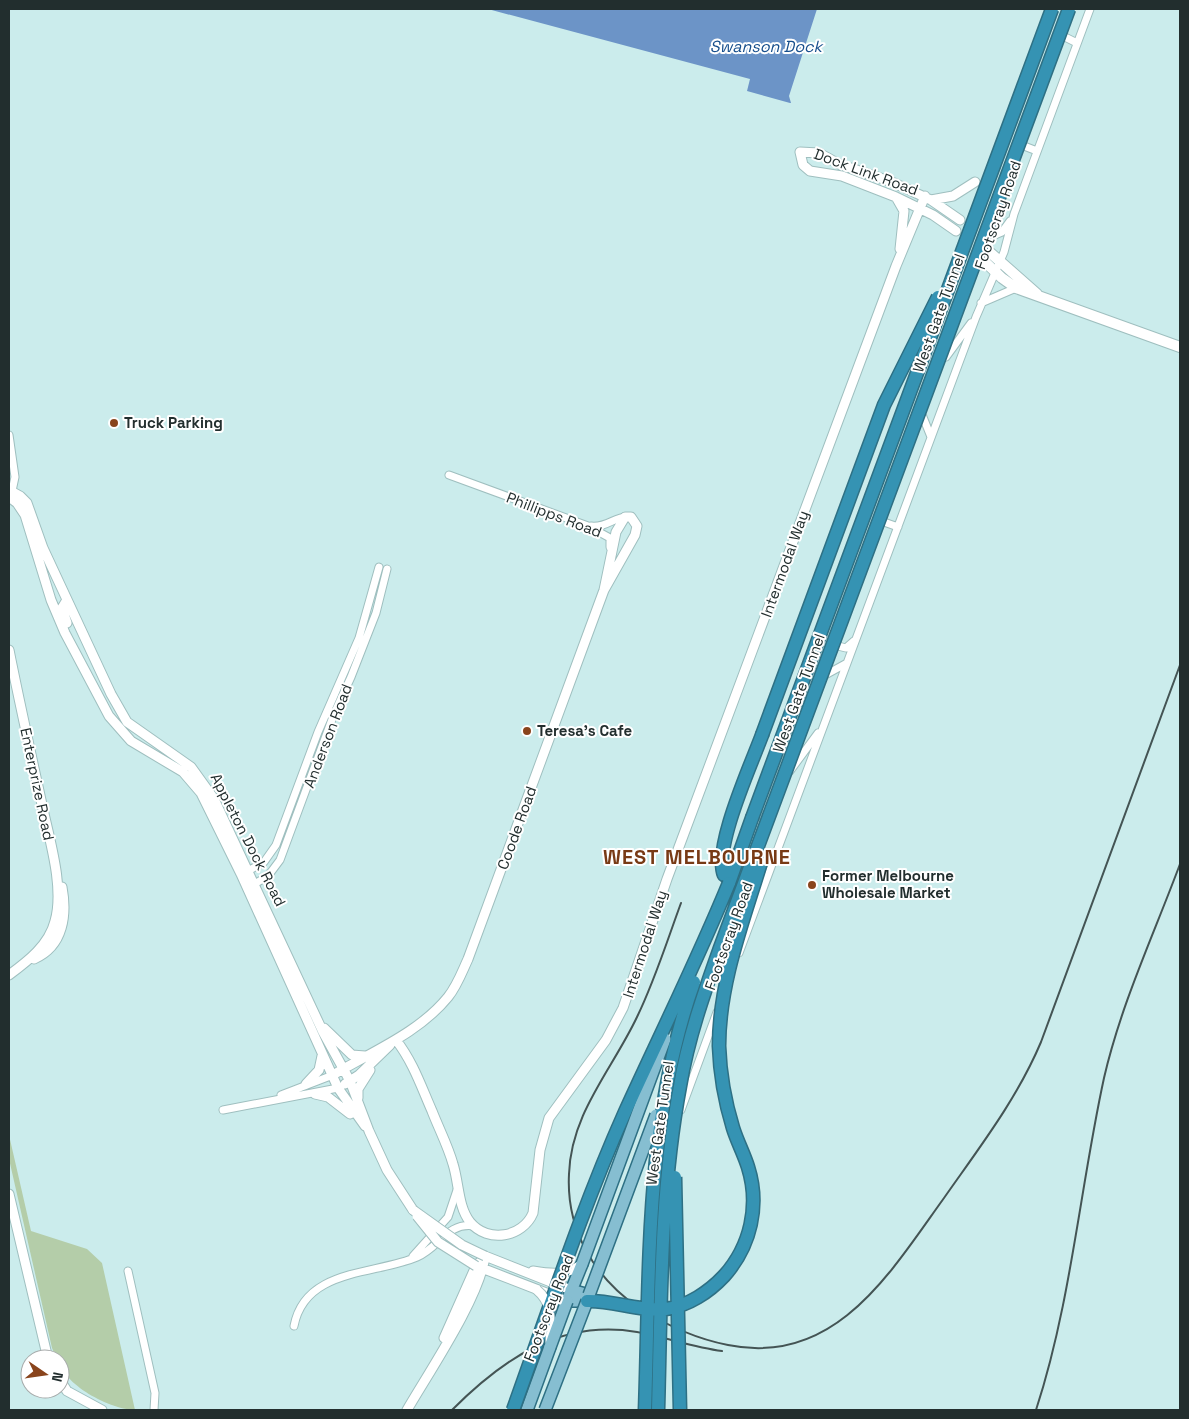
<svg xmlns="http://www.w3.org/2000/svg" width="1189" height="1419" viewBox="0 0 1189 1419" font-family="'Space Grotesk',sans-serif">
<rect width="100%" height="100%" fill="#cbecec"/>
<path fill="#b4cda9" d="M 9,1135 L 31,1231 L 87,1249 L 102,1263 L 135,1410 C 112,1410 60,1384 60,1359 L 57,1359 L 52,1348 L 9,1159 Z"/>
<path fill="#6c94c7" d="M 488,9 L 817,9 L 789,96 L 791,103 L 790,103 L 747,91 L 750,79 Z"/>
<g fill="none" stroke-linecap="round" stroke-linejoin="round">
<g stroke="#9fbfbf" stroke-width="9">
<path id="minor" d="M 1065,37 L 1077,43
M 1024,146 L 1037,151
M 990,237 L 1002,232 L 1010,221
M 981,303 L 1016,288
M 946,357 L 971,323
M 923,417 L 931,437
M 9,435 L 15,477 L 12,491
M 449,475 L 588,526 L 610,538 L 610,547
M 884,522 L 898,527
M 591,526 C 607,528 615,516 628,517
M 838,646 L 846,648 L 854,641
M 827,674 L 847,663
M 790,771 L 818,733
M 244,873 L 264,862 L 276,845 L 318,732 L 359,638 L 379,567
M 251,886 L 268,876 L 280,860 L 334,714 L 351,677 L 376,613 L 387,569
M 739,953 L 976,317 L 1004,252 L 1014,214 L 1090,9
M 281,1095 L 333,1075
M 223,1110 L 338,1088
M 681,1110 L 717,1012
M 413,1256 L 448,1217 L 457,1190
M 128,1271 L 155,1393 L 154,1410
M 294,1326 C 305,1268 375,1275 417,1257 C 439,1248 447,1222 474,1226"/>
</g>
<g stroke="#9fbfbf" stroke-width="11">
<path id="tertiary" d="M 896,197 L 904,211 L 900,249
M 931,200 L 953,196 L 975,182
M 956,231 L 933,215 L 896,197 L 842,176 L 810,171 L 803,165 L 800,152 L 819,153 L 839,164 L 892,182 L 931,200 L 960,220
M 9,490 L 20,496 L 27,503 L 43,548 L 111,694 L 127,722 L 191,767 L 214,799 L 323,1032 L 350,1081 L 369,1131 L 387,1170 L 413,1210
M 9,497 L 17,503 L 25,515 L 51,600 L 65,633 L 109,716 L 131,741 L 183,772 L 201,793 L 241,874 L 338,1088 L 365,1126
M 67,623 L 62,608 L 67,600
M 9,650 C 19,700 30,750 41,800 C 48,835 65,886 55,921 C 49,945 28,961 9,975
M 34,959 C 64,946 67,914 62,887
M 324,1028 L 352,1055 L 365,1056
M 396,1040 C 413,1062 421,1086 432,1111 C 439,1129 448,1146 453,1164 C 459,1183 458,1207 470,1222 C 488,1244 523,1237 533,1213 L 540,1150 L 549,1118 L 606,1040 L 623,1008 L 667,879 L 896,266 L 925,196
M 333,1075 C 371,1052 419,1033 448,997 C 457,986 462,972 468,959 L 604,590 L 616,532 L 625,517 L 631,517 L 637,526 L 635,535 L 604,590
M 306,1084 L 319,1070 L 322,1056
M 345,1084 L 359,1075 L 390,1045
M 315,1094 L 328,1097 L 350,1114
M 358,1098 L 358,1089 L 370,1070
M 9,1194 L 48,1359
M 485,1256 L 571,1290
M 479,1267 L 567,1301
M 533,1271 C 551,1274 566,1276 582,1264
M 444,1338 L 476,1266 L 480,1262
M 60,1380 L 67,1391 L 102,1410
M 407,1410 C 429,1372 480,1297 485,1256"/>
</g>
<g stroke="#9fbfbf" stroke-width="12">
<path id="secondary" d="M 986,249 L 1037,294
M 982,259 L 1002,278 L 1016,288 L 1180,347"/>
</g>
<g stroke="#2e7084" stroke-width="14">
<path id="primary" d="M 571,1290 L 589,1295 L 587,1301 L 567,1301 L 582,1264
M 527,1410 L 550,1347"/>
</g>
<g stroke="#2e7084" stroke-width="15">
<path id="motorway" d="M 724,875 C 713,848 751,765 762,735
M 729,883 L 752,818"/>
</g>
<use href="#minor" stroke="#fff" stroke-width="7"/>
<use href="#tertiary" stroke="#fff" stroke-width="9"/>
<use href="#secondary" stroke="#fff" stroke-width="10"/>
<use href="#primary" stroke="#86bed1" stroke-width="11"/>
<use href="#motorway" stroke="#3593b3" stroke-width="12"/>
<path stroke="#445454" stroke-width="2" d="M 681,903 C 667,941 655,980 637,1017 C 612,1070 571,1113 569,1174 C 566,1230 594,1277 639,1308 C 666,1325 697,1339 728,1345 C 835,1367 890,1273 944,1198 C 979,1148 1017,1099 1041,1042 L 1180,665
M 452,1410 C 503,1359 560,1319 637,1332 C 665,1337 693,1347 722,1351
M 1036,1410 C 1071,1303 1080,1188 1104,1078 C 1121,1004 1154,934 1180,864"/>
<g stroke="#9fbfbf" stroke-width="11" stroke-linecap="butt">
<path id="tertiary-bridge" d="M 413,1210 L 462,1245 L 485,1256
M 417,1216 L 438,1242 L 476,1266
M 537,1290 C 554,1304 550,1322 550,1342"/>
</g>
<g stroke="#2e7084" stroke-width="14" stroke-linecap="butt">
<path id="primary-bridge" d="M 582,1264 L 665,1039
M 589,1295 L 656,1115
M 550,1347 L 567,1301
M 545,1410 L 587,1301"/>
</g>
<g stroke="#2e7084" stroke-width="15" stroke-linecap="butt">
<path id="motorway-bridge" d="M 762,735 L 884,405 L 938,297
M 752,818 L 1052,9
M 675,1177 L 680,1410
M 587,1301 C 613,1300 639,1312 666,1309 C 688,1306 709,1292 724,1276 C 751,1246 760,1205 748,1167 C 744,1154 737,1141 733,1128 C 725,1102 720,1074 719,1046 C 719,982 744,919 762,859
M 513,1410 C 549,1310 582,1208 625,1112 C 660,1035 697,961 729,883
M 645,1410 C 650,1266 645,1120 694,982
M 658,1410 C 661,1302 660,1192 680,1086 C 688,1038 704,993 720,948 L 1069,9"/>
</g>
<use href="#tertiary-bridge" stroke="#fff" stroke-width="9"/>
<use href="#primary-bridge" stroke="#86bed1" stroke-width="11"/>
<use href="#motorway-bridge" stroke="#3593b3" stroke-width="12"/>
</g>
<g fill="#89441c" stroke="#fff" stroke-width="2">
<circle cx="114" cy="423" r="5"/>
<circle cx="527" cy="731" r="5"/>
<circle cx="812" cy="885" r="5"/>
</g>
<g text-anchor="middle" stroke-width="4" stroke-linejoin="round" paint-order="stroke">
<g font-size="15" fill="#222e2e" stroke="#fff">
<text transform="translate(866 172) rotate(20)" y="5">Dock Link Road</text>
<text transform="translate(998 215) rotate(-71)" y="5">Footscray Road</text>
<text transform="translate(939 313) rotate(-70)" y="5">West Gate Tunnel</text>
<text transform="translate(554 515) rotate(21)" y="5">Phillipps Road</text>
<text transform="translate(785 564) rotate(-70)" y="5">Intermodal Way</text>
<text transform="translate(799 693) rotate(-70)" y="5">West Gate Tunnel</text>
<text transform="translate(328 736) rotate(-69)" y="5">Anderson Road</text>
<text transform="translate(37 784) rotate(78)" y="5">Enterprize Road</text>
<text transform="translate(517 828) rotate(-70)" y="5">Coode Road</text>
<text transform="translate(248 840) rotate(63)" y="5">Appleton Dock Road</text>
<text transform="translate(729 936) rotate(-70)" y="5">Footscray Road</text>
<text transform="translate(645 944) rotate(-72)" y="5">Intermodal Way</text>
<text transform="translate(660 1123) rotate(-82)" y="5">West Gate Tunnel</text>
<text transform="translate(549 1308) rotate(-69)" y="5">Footscray Road</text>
</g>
<g font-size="15" font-weight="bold" fill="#222e2e" stroke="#fff" text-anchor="start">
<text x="124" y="428">Truck Parking</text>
<text x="537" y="736">Teresa's Cafe</text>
<text x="822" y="881">Former Melbourne<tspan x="822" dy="17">Wholesale Market</tspan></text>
</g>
<g font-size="16" font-style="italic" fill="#164e8c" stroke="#fff">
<text x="766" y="52">Swanson Dock</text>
</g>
<g font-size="20" font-weight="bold" letter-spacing="1" fill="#783a15" stroke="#fff">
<text x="697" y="864">WEST MELBOURNE</text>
</g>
</g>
<rect width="1189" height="1419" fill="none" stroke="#222e2e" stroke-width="20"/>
<g transform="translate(45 1374) rotate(103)"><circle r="24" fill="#ffffff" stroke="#a7abab"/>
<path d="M0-4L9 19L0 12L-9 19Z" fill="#89441c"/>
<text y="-8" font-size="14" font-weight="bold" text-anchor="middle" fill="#222e2e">N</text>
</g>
</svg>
